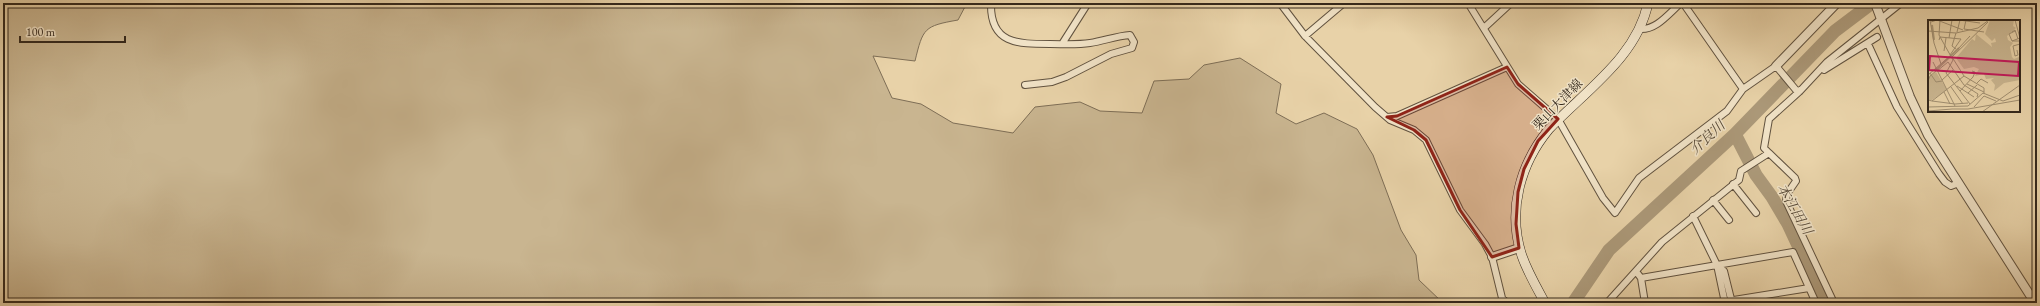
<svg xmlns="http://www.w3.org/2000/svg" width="2040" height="306" viewBox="0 0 2040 306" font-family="'EB Garamond','Noto Serif JP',serif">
<rect width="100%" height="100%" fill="#e8d2a8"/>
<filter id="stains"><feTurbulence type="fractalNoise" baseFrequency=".005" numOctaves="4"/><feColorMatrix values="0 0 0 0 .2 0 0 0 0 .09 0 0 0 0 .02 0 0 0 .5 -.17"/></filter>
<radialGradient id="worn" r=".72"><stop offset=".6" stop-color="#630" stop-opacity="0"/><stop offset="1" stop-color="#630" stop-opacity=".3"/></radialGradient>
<path fill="#c9b590" stroke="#7e6e56" d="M 3,3 L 967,3 L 958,20 C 924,26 923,28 915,61 L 873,56 L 892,98 L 921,104 L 953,123 L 1013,133 L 1035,107 L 1080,102 L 1100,111 L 1142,113 L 1154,81 L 1189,79 L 1204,65 L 1240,58 L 1281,84 L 1276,113 L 1296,124 L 1324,113 L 1357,129 L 1373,155 L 1401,230 L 1416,255 L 1419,280 L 1443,303 L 3,303 Z"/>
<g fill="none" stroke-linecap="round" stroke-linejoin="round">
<path stroke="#ab9878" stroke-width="13" d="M 1735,134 L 1756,175 L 1772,197 L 1788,224 L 1825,303
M 1573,303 L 1609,250 L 1735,134 L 1835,31 L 1872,3"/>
<g stroke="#61523f" stroke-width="8">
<path id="minor" d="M 991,3 C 990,44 1017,44 1050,44 C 1064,44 1077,45 1090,43 C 1104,41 1116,36 1130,35 L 1134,42 L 1132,48 L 1111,54 L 1066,77 L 1052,82 L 1025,85
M 1280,3 L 1305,36 L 1375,107 L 1390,120 L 1414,130 L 1426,140 L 1460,210 L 1485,244 L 1492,257 L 1502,298 L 1507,303
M 1468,3 L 1518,84 L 1558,119 L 1603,198 L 1615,213 L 1639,178 L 1727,111 L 1743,89 L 1776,66 L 1796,90 L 1800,91
M 1683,3 L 1743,89
M 1485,27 L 1511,3
M 1640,29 C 1657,30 1669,13 1681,3
M 1305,36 L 1344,3
M 1062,44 L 1088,3
M 1868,44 L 1897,107 L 1939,174 L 1945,182 L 1951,186 L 1959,183
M 1822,68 L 1824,70 L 1877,37
M 1387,117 L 1397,116 L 1507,67
M 1769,153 L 1795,178 L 1796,181 L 1787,194 L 1786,201 L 1834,303
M 1733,184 L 1756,213
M 1713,200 L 1729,220
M 1693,216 L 1717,265 L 1725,303
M 1717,265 L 1724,271 L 1732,303
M 1638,274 L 1641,278 L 1645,303
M 1641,278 L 1793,252 L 1816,303
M 1607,303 L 1662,242 L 1739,180 L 1741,171 L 1769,153 L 1764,148 L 1769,119 L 1800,91 L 1827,62 L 1901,3
M 1715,303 L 1809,288"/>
</g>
<g stroke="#61523f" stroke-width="10">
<path id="tertiary" d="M 1875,3 L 1910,97 L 1928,135 L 2035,303
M 1776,66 L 1837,3
M 1492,257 L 1519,248"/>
</g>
<g stroke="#34281c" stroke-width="10">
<path id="secondary" d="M 1545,303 C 1537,288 1528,273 1522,256 C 1507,211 1520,164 1549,129 C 1585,91 1637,57 1648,3"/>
</g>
<use href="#minor" stroke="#f0e2c6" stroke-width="6"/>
<use href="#tertiary" stroke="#f0e2c6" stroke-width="8"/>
<use href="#secondary" stroke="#f0e2c6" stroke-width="9"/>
</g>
<path fill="#8f2418" fill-opacity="0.2" stroke="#8f2418" stroke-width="3" stroke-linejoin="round" d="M 1507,67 L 1518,84 L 1558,119 L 1538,141 L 1524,169 L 1518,192 L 1516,224 L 1519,248 L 1492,257 L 1460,210 L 1426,140 L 1414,130 L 1387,117 L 1397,116 Z"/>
<g text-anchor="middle" stroke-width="3" stroke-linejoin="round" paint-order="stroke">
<g font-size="13" fill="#34281c" stroke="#f0e2c6">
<text transform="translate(1557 104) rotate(-46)" y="5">栗山大津線</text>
</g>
<g font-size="14" font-style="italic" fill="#584a38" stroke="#f0e2c6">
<text transform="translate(1707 137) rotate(-43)" y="5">介良川</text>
<text transform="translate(1795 209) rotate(60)" y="5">本江田川</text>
</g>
</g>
<g transform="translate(1928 20)">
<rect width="92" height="92" fill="#e8d2a8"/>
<path d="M 62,0 L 86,0 L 85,6 L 88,8 L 79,16 L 80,20 L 85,23 L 82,27 L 84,37 L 86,39 L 91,37 L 92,31 L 92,60 L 76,63 L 66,71 L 67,65 L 63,60 L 66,58 L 58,59 L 56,54 L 47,56 L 51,49 L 46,47 L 36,49 L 28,38 L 44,19 L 47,21 L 48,14 L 64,27 L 63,23 L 68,22 L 67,18 L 64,21 L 57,14 ZM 8,52 L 19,70 L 4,80 L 0,80 L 1,57 Z" fill="#c9b590"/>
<path fill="none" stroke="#ab9878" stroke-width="2" d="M 4,5 L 6,20M 7,51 L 31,28"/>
<path fill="none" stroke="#a08e70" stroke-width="1" d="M 2,0 L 6,23 L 13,44M 12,0 L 11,15 L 25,40 L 18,53 L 42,84M 31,0 L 52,3M 38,0 L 36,9 L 56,12M 87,0 L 92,18M 3,2 L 9,0 L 35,10M 0,11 L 28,13 L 50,8 L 61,0M 29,12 L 32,0M 84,12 L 87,10 L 90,19M 21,18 L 24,0M 92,18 L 84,21 L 92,21M 11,20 L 12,17 L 33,19M 84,21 L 81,14 L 87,11M 28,29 L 24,26 L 28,13M 30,29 L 42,16M 89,30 L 90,35 L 87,36 L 85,26 L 92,24M 16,31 L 18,18M 22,35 L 33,19M 5,42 L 27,86M 9,51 L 20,42 L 36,65 L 50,74 L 49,77M 2,53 L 8,62 L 14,61M 0,55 L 22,36M 14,60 L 25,50M 0,61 L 2,56 L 8,51M 39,64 L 56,72M 48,64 L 53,59 L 60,63M 29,66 L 46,77M 23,67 L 35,84M 32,71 L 45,57 L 47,52 L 44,51M 16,72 L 22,84M 40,73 L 49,65M 56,74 L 56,68 L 36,56 L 24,37 L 60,2M 0,80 L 4,81 L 36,56M 4,81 L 27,84 L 40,83M 0,87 L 40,86 L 55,73 L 75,81 L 92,75M 46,87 L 56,76 L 68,81M 24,89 L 40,89 L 92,80M 0,91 L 24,89M 54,92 L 92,65"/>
<path fill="#c2185b" fill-opacity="0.15" stroke="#c2185b" stroke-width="2" d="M 2,36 L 91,42 L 90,56 L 1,50 Z"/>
<rect width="92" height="92" fill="none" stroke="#34281c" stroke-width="2"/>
</g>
<rect width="2040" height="306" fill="none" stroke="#e8d2a8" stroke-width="16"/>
<rect x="4" y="4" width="2032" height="298" fill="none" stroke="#34281c" stroke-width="2"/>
<rect x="8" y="8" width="2024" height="290" fill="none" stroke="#34281c"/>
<path d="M20 36v6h105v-6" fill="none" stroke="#34281c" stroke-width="2"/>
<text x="26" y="36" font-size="12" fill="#34281c" stroke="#f0e2c6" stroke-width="3" paint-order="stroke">100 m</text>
<rect width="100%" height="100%" filter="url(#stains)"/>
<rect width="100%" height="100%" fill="url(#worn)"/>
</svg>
